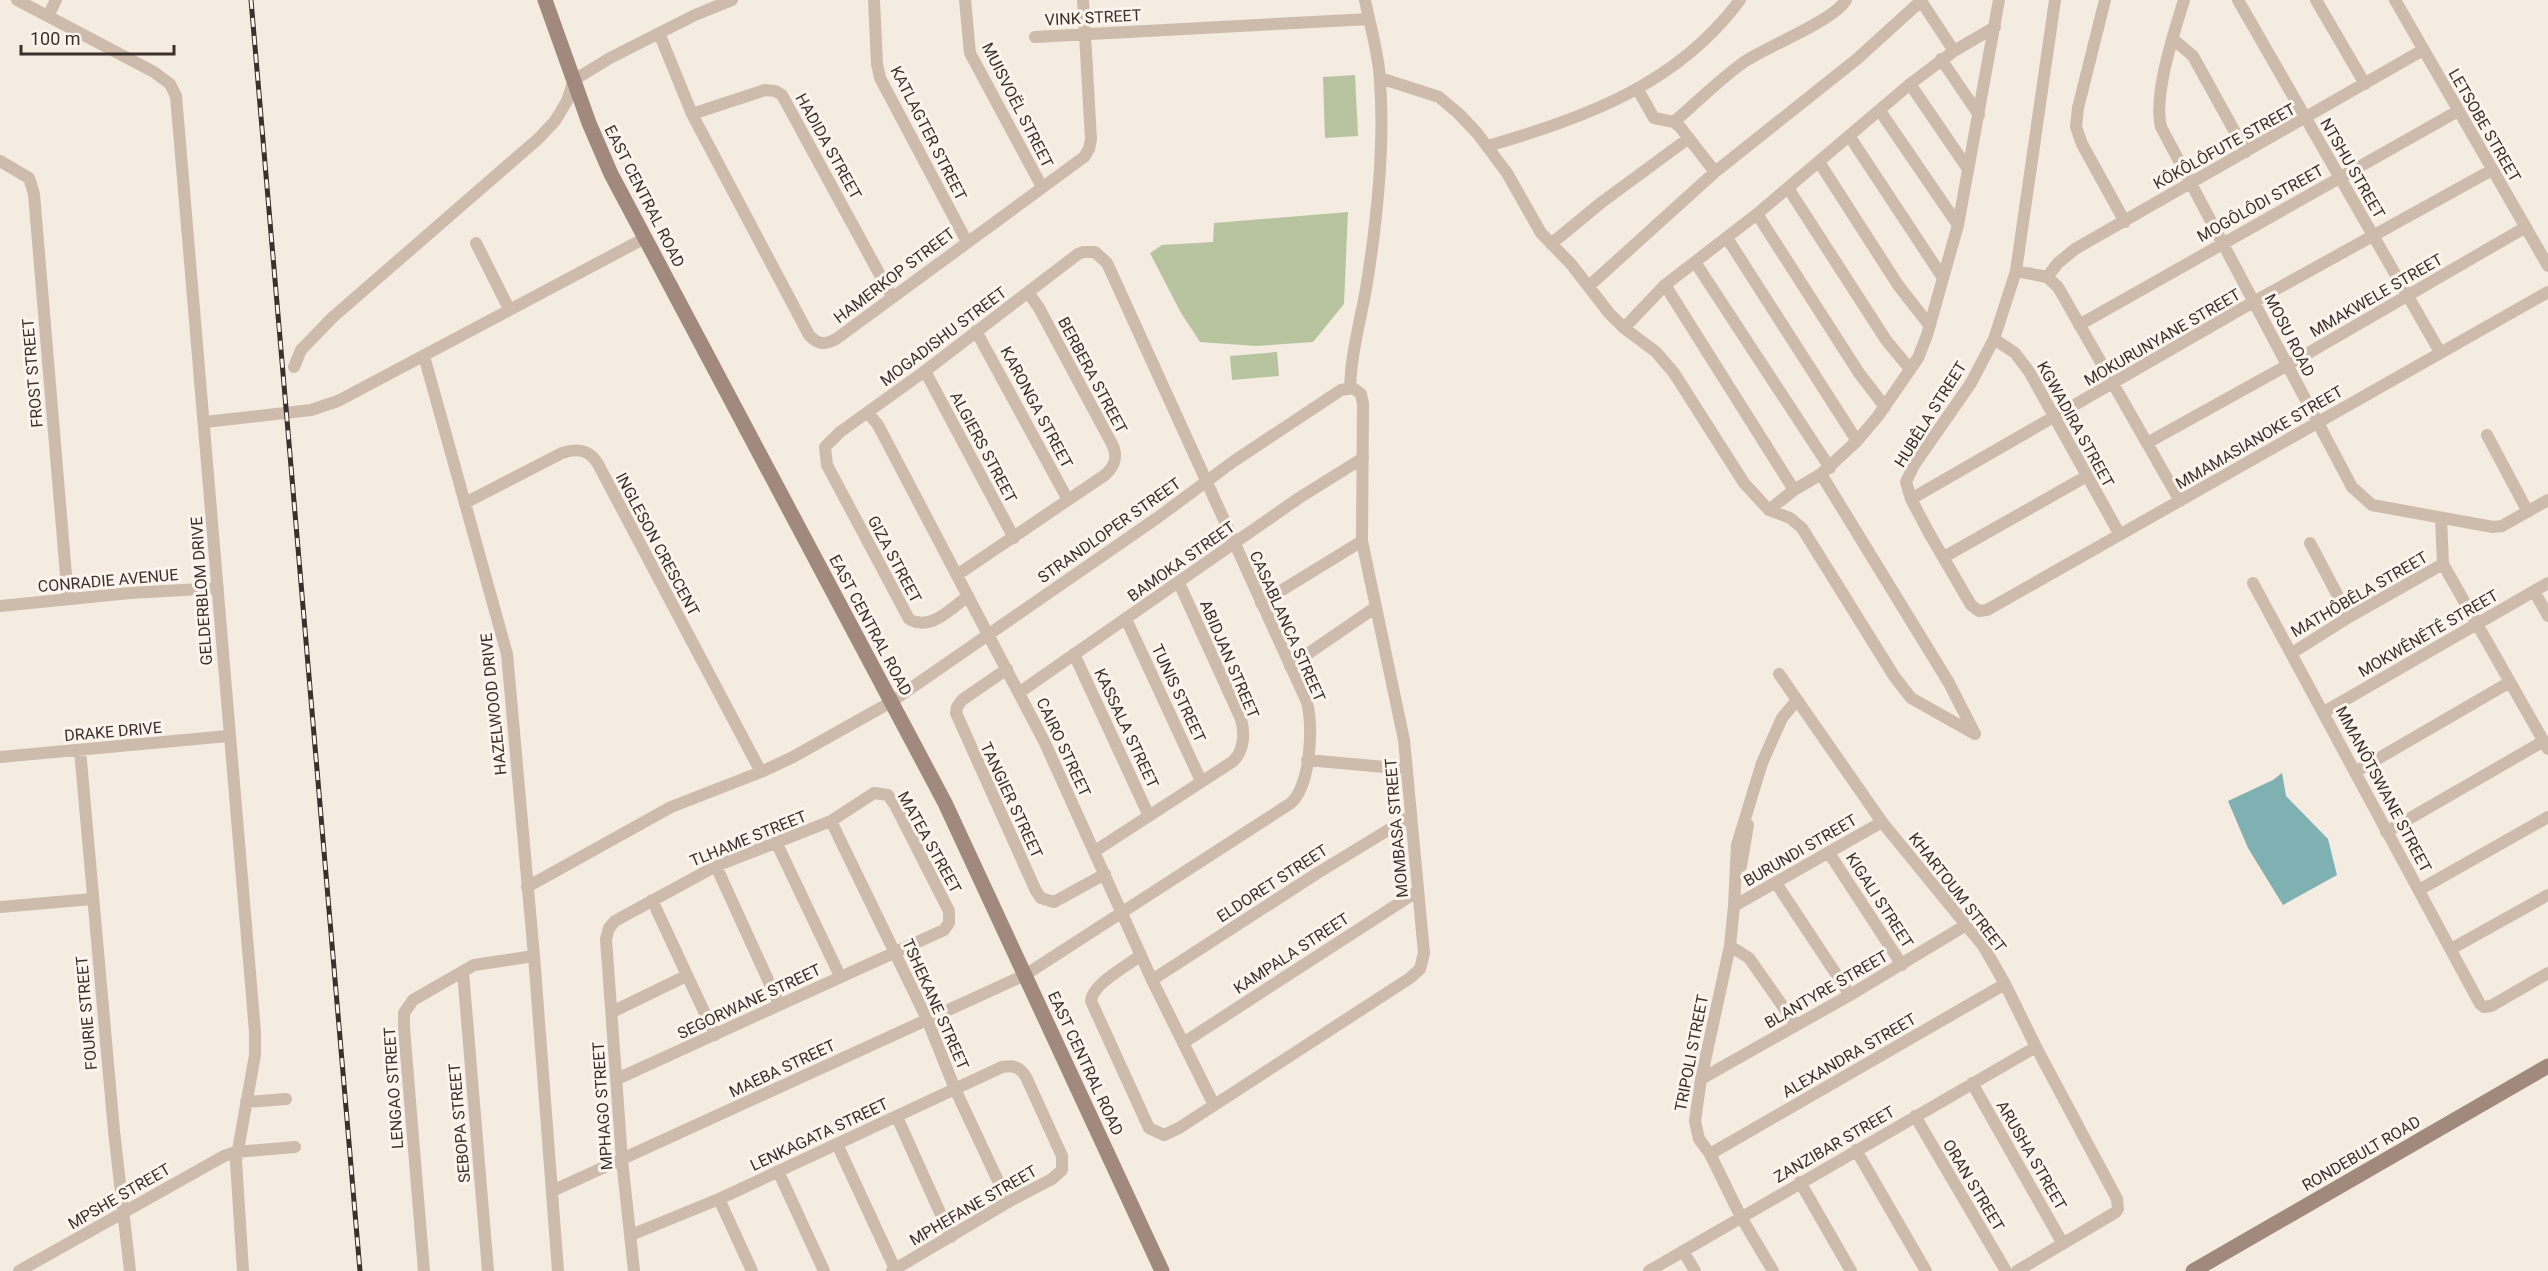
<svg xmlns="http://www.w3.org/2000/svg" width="2548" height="1271" viewBox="0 0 2548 1271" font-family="Roboto,sans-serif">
<rect width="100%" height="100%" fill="#f4ebe1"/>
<path fill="#b8c4a0" d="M 1355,75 L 1358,136 L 1325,138 L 1323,77 Z
M 1348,212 L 1344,304 L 1313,342 L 1256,346 L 1200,342 L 1181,313 L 1150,253 L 1162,245 L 1213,242 L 1214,223 Z
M 1277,352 L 1279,376 L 1232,380 L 1230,356 Z"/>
<path fill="#7fb0b2" d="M 2282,773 L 2286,796 L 2328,839 L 2337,875 L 2283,905 L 2248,848 L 2228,801 L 2273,780 Z"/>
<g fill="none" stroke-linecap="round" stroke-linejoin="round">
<path stroke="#cdbbac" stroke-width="12" d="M 17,0 L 154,72 L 170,84 L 176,96 L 255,1032 L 255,1055 L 236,1161 L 243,1271
M 874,0 L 877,64 L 880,78 L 967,242
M 965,0 L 970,53 L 1042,187
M 2055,0 L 2016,271 L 1994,339 L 1971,383 L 1914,465 L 1906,482 L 1911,499 L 1929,533 L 1971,605 L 1979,611 L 1987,610 L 2548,292
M 2105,0 L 2078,108 L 2076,127 L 2082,144 L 2125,222
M 2184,0 C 2174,33 2153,95 2161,127 L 2352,487 L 2372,505 L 2493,527 L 2502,526 L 2548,500
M 2238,0 L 2440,352
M 2316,0 L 2365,84
M 2395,0 L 2548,266
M 1921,1 L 1954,51
M 48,16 L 56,0
M 659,33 L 692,114 L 809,335 C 818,345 825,345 836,339 L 1084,157 L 1089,149 L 1091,139 L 1083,0
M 1035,37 L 1369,19
M 2173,39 L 2193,56 L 2246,152
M 1941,59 L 1979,115
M 1380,78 L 1439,97 L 1459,114 L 1477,133 L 1507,173 L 1541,233 L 1571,264 L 1609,313 L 1624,328 L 1656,352 L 1674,373 L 1744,483 L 1769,510 L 1794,490 L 1821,474
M 1910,84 L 1968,169
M 1638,90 L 1654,118 L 1674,122 L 1680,127 L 1715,172
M 1880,111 L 1958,225
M 692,114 L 765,90 L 775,91 L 782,95 L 892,297
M 1674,122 C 1697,102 1719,80 1744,62 C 1768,46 1833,21 1846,0
M 1850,137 L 1943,278
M 1488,146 C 1586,117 1677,85 1740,0
M 0,161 L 29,178 L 34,194 L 68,599
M 1819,162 L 1898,285 L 1930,326
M 1788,188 L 1886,340 L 1910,369
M 1757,214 L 1859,373 L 1885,407
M 1727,238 L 1857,441
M 476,243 L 509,309
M 1551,244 L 1602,202 L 1689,138
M 1695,262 L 1830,468
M 2016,271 L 2047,277 L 2058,287 L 2180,501
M 2047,277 L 2058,263 L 2075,249 L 2423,50
M 1665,285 L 1794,490
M 1589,286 L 1715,172 L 1857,59 L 1922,0
M 2079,325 L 2458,111
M 1624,328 L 1665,285 L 1757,214 L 1910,84 L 1954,51 L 1995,27
M 976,331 L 1068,500
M 1994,339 L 2015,353 L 2030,373 L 2120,535
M 424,356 L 507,654 L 534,956 L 558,1271
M 294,367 L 301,350 L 333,317 L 538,139 L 555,121 L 567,101 L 574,80 L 610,58 L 695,15 L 732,0
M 925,371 L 1014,538
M 1350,388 C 1351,354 1360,322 1366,289 C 1377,221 1385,149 1380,81 C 1379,54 1370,26 1365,0
M 868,413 L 878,425 L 1045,743 L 1152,980 L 1214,1105
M 205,422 L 311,410 L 338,401 L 645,238
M 2487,435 L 2528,512
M 2147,443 L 2286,366 L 2526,227
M 1911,499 L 2255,301 L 2492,170
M 465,503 L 562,453 C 577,448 589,449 598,464 L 761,772
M 1769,510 L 1790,518 L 1802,528 L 1894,676 L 1911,698 L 1975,734
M 2441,518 L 2443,564 L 2548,749
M 2310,543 L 2349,617
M 1944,557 L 2087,476
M 957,575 L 1105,475 C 1116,465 1118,456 1112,444 L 1039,308 L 1028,292
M 2253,583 L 2480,1004 L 2484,1007 L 2491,1006 L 2548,973
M 2534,591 L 2548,616
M 1261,603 L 1362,541
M 0,606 L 130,593 L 218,588
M 1126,619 L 1201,781
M 2292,653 L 2349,617 L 2443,564
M 1074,654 L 1149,816
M 1290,666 L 1376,607
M 1007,669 L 962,700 L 957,707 L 956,713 L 1036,891 L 1041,898 L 1054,902 L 1105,874
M 1779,674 L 1882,822 L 1984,947 L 2005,984 L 2036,1047 L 2117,1199 L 2118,1209 L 2116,1212 L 2017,1271
M 1020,692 L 1299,498 L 1363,458
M 2324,712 L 2548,583
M 1975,734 L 1949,683 L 1821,474 L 1857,441 L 1878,416 L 1918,358 L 1927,335 L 1958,225 L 1999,0
M 80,750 L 114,1131 L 130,1271
M 0,757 L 228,736
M 1307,760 L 1407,769
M 2355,772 L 2510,682
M 831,821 L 927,1019 L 955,1089 L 1008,1202
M 2386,832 L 2544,741
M 777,844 L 840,976
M 1095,851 L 1232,762 C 1244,752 1245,734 1241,719 L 1179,583
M 1829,853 L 1902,965
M 716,866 L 779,1004
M 1741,866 L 1748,825
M 1776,883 L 1850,995
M 527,887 L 671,807 L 761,772 L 793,757 L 891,702 L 1157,518 L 1234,461 L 1341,390 L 1353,388 L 1361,394 L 1363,404 L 1362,541 L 1404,740 L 1424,953 L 1420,969 L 1410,978 L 1179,1128 L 1164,1135 L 1149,1128 L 1091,1001 C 1092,984 1127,966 1141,955
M 2419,890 L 2548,817
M 652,900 L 715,1035
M 1734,906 L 1882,822
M 0,907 L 92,899
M 1730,946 L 1749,958 L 1796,1025
M 2451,949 L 2548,895
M 463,972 L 488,1271
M 1152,980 L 1316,874 L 1411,816
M 612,1012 L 686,976
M 1183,1043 L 1418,891
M 617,1079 L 944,930 L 949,923 L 949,911 L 895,805 L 888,795 L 874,793 L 831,821 L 716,866 L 615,921 L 609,928 L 606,939 L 622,1160 L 634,1271
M 1701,1079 L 1850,995 L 1966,925
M 1972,1083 L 2063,1244
M 246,1102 L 286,1099
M 1915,1116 L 2006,1271
M 897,1117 L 951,1237
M 837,1144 L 895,1269
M 1856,1150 L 1926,1271
M 1710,1154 L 2005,984
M 778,1171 L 824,1271
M 1800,1182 L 1851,1271
M 552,1191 L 1025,975 L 1291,803 C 1311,784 1313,728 1307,702 L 1107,263 L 1095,252 L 1083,252 L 1078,254 L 925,371 L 840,432 L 825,447 L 827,465 L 909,619 C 930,632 952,608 968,596
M 719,1199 L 752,1271
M 631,1235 L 719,1199 L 1002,1067 C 1014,1065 1020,1067 1026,1077 L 1062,1156 L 1062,1170 L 1052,1179 L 1008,1202 L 892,1271
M 1683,1251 L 1695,1271
M 19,1271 L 224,1156 L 236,1152 L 295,1147
M 424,1271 L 404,1028 L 404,1013 L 413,1000 L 474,965 L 534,956
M 1649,1271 L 2036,1047
M 1773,1271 L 1741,1217 L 1710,1154 L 1699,1139 L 1695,1121 L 1701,1079 L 1730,946 L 1734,906 L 1737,845 L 1762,763 L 1782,718 L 1797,700"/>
<path stroke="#a18a7d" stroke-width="15" d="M 545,0 L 589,123 L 611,174 L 945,803 L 1162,1271
M 2193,1271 L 2548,1066"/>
<g stroke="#3b302b" stroke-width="5">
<path id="rail" d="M 251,0 L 360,1271"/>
</g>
<use href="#rail" stroke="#fbf5ee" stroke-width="3" stroke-dasharray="9" stroke-linecap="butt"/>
</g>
<g text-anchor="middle" stroke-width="6" stroke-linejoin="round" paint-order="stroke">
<g font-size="16" fill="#3b302b" stroke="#fbf5ee">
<text transform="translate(1093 17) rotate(-3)" y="6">VINK STREET</text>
<text transform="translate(1018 105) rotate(63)" y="6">MUISVOËL STREET</text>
<text transform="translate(2485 125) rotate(60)" y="6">LETSOBE STREET</text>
<text transform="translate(929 133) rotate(63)" y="6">KATLAGTER STREET</text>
<text transform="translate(829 146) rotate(61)" y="6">HADIDA STREET</text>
<text transform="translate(2224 146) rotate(-29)" y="6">KÔKÔLÔFUTE STREET</text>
<text transform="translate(2353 168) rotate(60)" y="6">NTSHU STREET</text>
<text transform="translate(645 196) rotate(63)" y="6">EAST CENTRAL ROAD</text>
<text transform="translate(2260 203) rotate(-29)" y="6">MOGÔLÔDI STREET</text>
<text transform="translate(894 275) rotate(-37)" y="6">HAMERKOP STREET</text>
<text transform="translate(2376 295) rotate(-30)" y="6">MMAKWELE STREET</text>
<text transform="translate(2290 335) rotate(63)" y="6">MOSU ROAD</text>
<text transform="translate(943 336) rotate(-37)" y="6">MOGADISHU STREET</text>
<text transform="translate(2162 337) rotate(-30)" y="6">MOKURUNYANE STREET</text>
<text transform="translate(32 373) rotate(-95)" y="6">FROST STREET</text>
<text transform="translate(1093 375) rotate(62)" y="6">BERBERA STREET</text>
<text transform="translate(1037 407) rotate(62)" y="6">KARONGA STREET</text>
<text transform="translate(1930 414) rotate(-58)" y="6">HUBÊLA STREET</text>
<text transform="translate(2076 424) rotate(61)" y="6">KGWADIRA STREET</text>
<text transform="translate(2259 437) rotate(-30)" y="6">MMAMASIANOKE STREET</text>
<text transform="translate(984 447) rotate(62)" y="6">ALGIERS STREET</text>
<text transform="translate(1109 530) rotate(-35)" y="6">STRANDLOPER STREET</text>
<text transform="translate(658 544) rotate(62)" y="6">INGLESON CRESCENT</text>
<text transform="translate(895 559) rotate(62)" y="6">GIZA STREET</text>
<text transform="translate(1181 561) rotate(-35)" y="6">BAMOKA STREET</text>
<text transform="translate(108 580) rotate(-5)" y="6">CONRADIE AVENUE</text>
<text transform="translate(201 591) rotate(-94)" y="6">GELDERBLOM DRIVE</text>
<text transform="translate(2359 594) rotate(-30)" y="6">MATHÔBÊLA STREET</text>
<text transform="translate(871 625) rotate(62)" y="6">EAST CENTRAL ROAD</text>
<text transform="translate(1288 626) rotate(66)" y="6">CASABLANCA STREET</text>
<text transform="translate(2428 633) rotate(-30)" y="6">MOKWÊNÊTÊ STREET</text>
<text transform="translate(1230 659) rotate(67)" y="6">ABIDJAN STREET</text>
<text transform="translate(1179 693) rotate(65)" y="6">TUNIS STREET</text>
<text transform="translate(493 704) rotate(-96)" y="6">HAZELWOOD DRIVE</text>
<text transform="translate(1127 728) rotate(65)" y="6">KASSALA STREET</text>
<text transform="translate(113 731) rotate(-5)" y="6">DRAKE DRIVE</text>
<text transform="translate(1064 747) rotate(65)" y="6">CAIRO STREET</text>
<text transform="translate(2384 789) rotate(62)" y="6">MMANÔTSWANE STREET</text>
<text transform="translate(1012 800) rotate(65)" y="6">TANGIER STREET</text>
<text transform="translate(1396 828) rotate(-95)" y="6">MOMBASA STREET</text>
<text transform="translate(748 838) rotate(-22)" y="6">TLHAME STREET</text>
<text transform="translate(930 842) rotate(61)" y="6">MATEA STREET</text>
<text transform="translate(1800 850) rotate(-30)" y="6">BURUNDI STREET</text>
<text transform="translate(1272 883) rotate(-33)" y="6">ELDORET STREET</text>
<text transform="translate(1958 892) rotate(52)" y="6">KHARTOUM STREET</text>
<text transform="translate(1880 900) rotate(57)" y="6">KIGALI STREET</text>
<text transform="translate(1291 953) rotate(-33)" y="6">KAMPALA STREET</text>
<text transform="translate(1826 989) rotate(-30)" y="6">BLANTYRE STREET</text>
<text transform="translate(749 1001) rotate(-25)" y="6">SEGORWANE STREET</text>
<text transform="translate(936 1004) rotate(66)" y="6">TSHEKANE STREET</text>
<text transform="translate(86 1013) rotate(-95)" y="6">FOURIE STREET</text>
<text transform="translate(1691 1053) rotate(-79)" y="6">TRIPOLI STREET</text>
<text transform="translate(1849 1055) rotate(-30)" y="6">ALEXANDRA STREET</text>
<text transform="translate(1086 1063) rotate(65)" y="6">EAST CENTRAL ROAD</text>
<text transform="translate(782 1068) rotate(-25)" y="6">MAEBA STREET</text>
<text transform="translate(393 1088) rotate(-94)" y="6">LENGAO STREET</text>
<text transform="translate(602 1106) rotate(-94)" y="6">MPHAGO STREET</text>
<text transform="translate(459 1123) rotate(-95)" y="6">SEBOPA STREET</text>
<text transform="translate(819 1134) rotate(-25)" y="6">LENKAGATA STREET</text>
<text transform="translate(1834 1144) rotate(-30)" y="6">ZANZIBAR STREET</text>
<text transform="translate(2361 1153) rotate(-30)" y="6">RONDEBULT ROAD</text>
<text transform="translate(2032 1155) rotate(60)" y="6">ARUSHA STREET</text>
<text transform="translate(1974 1185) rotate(59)" y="6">ORAN STREET</text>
<text transform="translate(119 1196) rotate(-30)" y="6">MPSHE STREET</text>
<text transform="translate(973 1205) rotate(-30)" y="6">MPHEFANE STREET</text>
</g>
</g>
<path d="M21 45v9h153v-9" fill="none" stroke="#3b302b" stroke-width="3"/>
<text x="30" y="45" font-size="18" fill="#3b302b" stroke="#fbf5ee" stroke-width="4.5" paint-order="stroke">100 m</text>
</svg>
